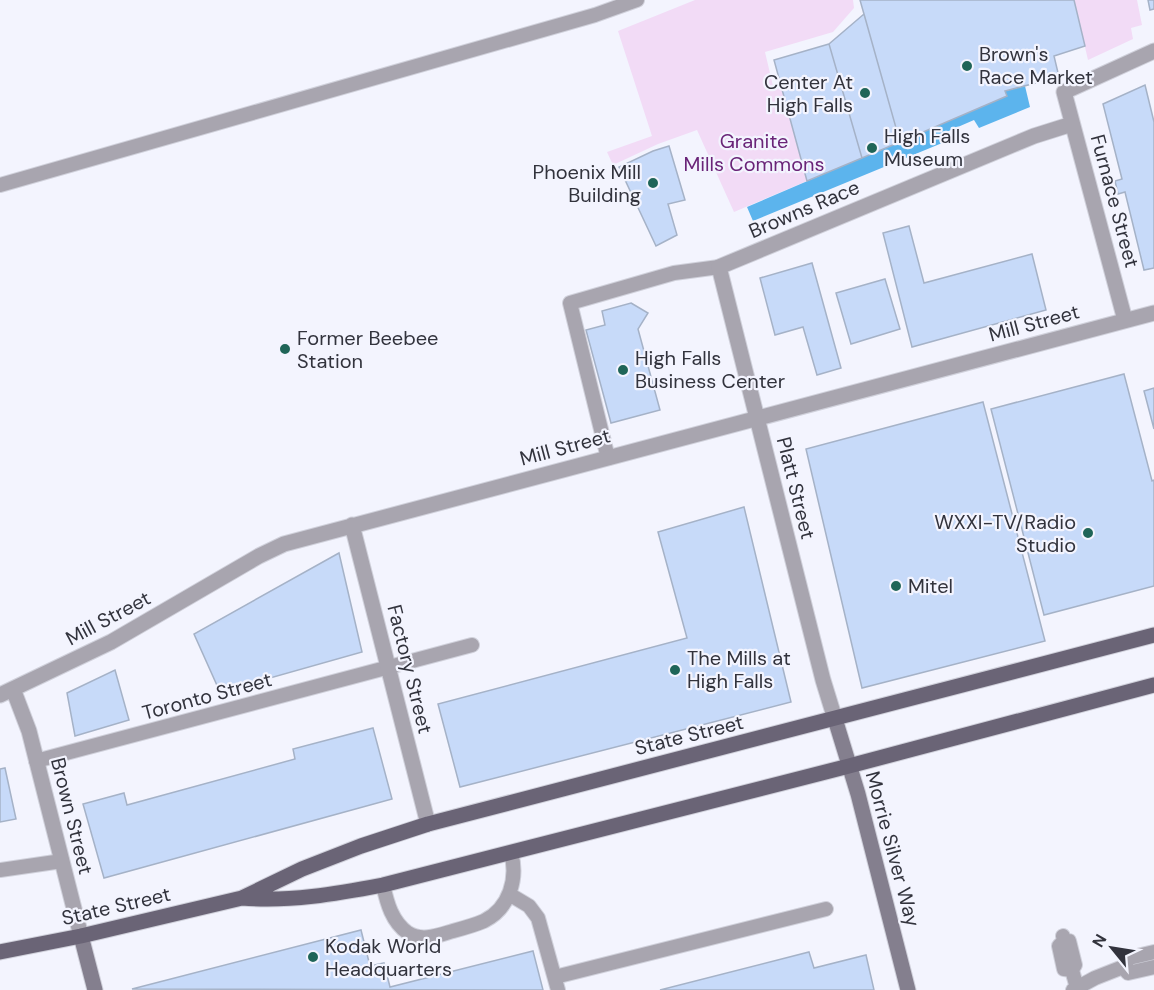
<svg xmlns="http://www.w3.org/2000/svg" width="1154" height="990" viewBox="0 0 1154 990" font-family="'DM Sans',sans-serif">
<rect width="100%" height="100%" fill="#f3f4fe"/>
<path fill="#f2dbf6" d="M 695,0 L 853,0 L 854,8 L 833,32 L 765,52 L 773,86 L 780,83 L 807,181 L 734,212 L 697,130 L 658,144 L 613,165 L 607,152 L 652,136 L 618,31 Z
M 1074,0 L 1137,0 L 1142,25 L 1131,28 L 1133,39 L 1088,60 Z"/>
<path fill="#5cb4ed" d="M 1025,86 L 1030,107 L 979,128 L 974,120 L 944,133 L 947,141 L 753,221 L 747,207 L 1006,96 L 1005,91 Z"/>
<path fill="#c7daf9" stroke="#a5b2c7" stroke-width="1.5" d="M 860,0 L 1074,0 L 1085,46 L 1054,56 L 1059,77 L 1005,91 L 1007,96 L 900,142 Z
M 1148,0 L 1154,0 L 1154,9 L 1150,10 Z
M 864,14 L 900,142 L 862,158 L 829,44 Z
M 829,44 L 862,158 L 807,181 L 774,60 Z
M 1145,85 L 1154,122 L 1154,268 L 1144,270 L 1125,192 L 1118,194 L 1115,181 L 1122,179 L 1103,104 Z
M 669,146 L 685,200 L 668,204 L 677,235 L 656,246 L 619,167 L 653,151 Z
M 909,226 L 924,283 L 1032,254 L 1046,310 L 912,347 L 883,233 Z
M 812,263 L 841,368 L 817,375 L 803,327 L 775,335 L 760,278 Z
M 885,279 L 900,329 L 851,344 L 836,293 Z
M 631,303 L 648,313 L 638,329 L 660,410 L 611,423 L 586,330 L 605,325 L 602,311 Z
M 1124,374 L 1152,481 L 1154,480 L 1154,586 L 1044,615 L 991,409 Z
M 1154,388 L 1154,429 L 1144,391 Z
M 983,402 L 1045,641 L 862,688 L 806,449 Z
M 744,507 L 791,702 L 460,787 L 438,704 L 687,638 L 658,532 Z
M 339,553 L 362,652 L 220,692 L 194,634 Z
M 115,670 L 129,720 L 75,736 L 67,693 Z
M 373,728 L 392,799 L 104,878 L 83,804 L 124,793 L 127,805 L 295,759 L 293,749 Z
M 5,768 L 16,819 L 0,822 L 0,769 Z
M 361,930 L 370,966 L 384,963 L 390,987 L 533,951 L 543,990 L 132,989 Z
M 809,952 L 814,968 L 866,955 L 874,990 L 660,990 Z"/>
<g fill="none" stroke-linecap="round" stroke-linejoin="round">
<g stroke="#d0d1db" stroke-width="16">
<path id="lane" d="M 0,185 L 595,15 L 637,0
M 608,458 L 570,303 L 674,273 L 719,267
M 36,761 L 472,645
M 0,870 L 62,861
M 383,885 C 387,903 392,922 408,933 C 422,942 439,935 453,931 C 464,928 475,925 484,921 C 510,908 518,878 511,853
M 509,894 L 529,906 L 538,918 L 558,990
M 1063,936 L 1064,941 L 1069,941 L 1075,965 L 1072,970 L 1077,988
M 1064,941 L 1059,946 L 1064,969 L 1072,970
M 1123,967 L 1128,973 L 1154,967
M 555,977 L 826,909
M 1073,990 L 1095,978 L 1123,967 L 1129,958 L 1154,952"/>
</g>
<g stroke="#d0d1db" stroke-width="17">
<path id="street" d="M 1125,320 L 1064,92 L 1154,51
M 352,525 L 428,824
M 13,689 L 29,731 L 81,936
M 0,695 L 111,642 L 259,556 L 284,544 L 1154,313
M 835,719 L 823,680 L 719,267 L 1034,136 L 1072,124"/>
</g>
<g stroke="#d0d1db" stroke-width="17">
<path id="secondary" d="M 835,719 L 858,794 L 908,990
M 81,936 L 95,990"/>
</g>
<g stroke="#d0d1db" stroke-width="17">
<path id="primary" d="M 242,898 C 289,902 336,894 383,885 L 849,766 L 1154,685
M 0,952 L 81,936 L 242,898 L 302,869 L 361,846 L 428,824 L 1154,635"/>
</g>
<use href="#lane" stroke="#a8a5af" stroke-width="14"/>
<use href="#street" stroke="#a8a5af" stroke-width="15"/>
<use href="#secondary" stroke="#847f8e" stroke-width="15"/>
<use href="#primary" stroke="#6a6476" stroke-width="15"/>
</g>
<g fill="#1f6558" stroke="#f3f4fe" stroke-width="2">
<circle cx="967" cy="66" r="6"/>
<circle cx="865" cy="93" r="6"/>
<circle cx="872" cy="148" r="6"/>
<circle cx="653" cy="183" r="6"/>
<circle cx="285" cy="349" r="6"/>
<circle cx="623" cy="370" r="6"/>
<circle cx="1088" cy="533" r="6"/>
<circle cx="896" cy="586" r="6"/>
<circle cx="675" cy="670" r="6"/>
<circle cx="313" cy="957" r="6"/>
</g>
<g text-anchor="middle" stroke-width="4.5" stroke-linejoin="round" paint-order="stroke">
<g font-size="20" fill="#32333d" stroke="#f3f4fe" text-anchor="start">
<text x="979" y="61">Brown's<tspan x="979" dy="23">Race Market</tspan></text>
<text x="853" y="89" text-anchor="end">Center At<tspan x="853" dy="23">High Falls</tspan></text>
<text x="884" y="143">High Falls<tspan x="884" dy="23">Museum</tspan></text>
<text x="641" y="179" text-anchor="end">Phoenix Mill<tspan x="641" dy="23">Building</tspan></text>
<text x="297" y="345">Former Beebee<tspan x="297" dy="23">Station</tspan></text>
<text x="635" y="365">High Falls<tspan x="635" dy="23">Business Center</tspan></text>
<text x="1076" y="529" text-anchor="end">WXXI-TV/Radio<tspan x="1076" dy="23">Studio</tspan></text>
<text x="908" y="593">Mitel</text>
<text x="687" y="665">The Mills at<tspan x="687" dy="23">High Falls</tspan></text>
<text x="325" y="953">Kodak World<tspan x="325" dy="23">Headquarters</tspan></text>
</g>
<g font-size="20" fill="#6a2478" stroke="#f3f4fe">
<text x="754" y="148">Granite<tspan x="754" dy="23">Mills Commons</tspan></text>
</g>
<g font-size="20" fill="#32333d" stroke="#f3f4fe">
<text transform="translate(1115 201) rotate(75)" y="7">Furnace Street</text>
<text transform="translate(804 209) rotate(-23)" y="7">Browns Race</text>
<text transform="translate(1034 323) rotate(-15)" y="7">Mill Street</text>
<text transform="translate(565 447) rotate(-15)" y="7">Mill Street</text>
<text transform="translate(796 488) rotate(76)" y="7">Platt Street</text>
<text transform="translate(108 618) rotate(-28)" y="7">Mill Street</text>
<text transform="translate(410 669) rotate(76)" y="7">Factory Street</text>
<text transform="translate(207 696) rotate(-15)" y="7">Toronto Street</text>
<text transform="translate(689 735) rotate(-14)" y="7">State Street</text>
<text transform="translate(72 816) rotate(76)" y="7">Brown Street</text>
<text transform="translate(893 849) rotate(75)" y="7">Morrie Silver Way</text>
<text transform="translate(116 906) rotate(-13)" y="7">State Street</text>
</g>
</g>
<g transform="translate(1112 948) rotate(300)" stroke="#f3f4fe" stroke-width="4.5" paint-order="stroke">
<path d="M0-4.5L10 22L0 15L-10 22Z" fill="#32333d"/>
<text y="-9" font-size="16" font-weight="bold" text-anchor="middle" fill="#32333d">N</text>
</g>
</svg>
